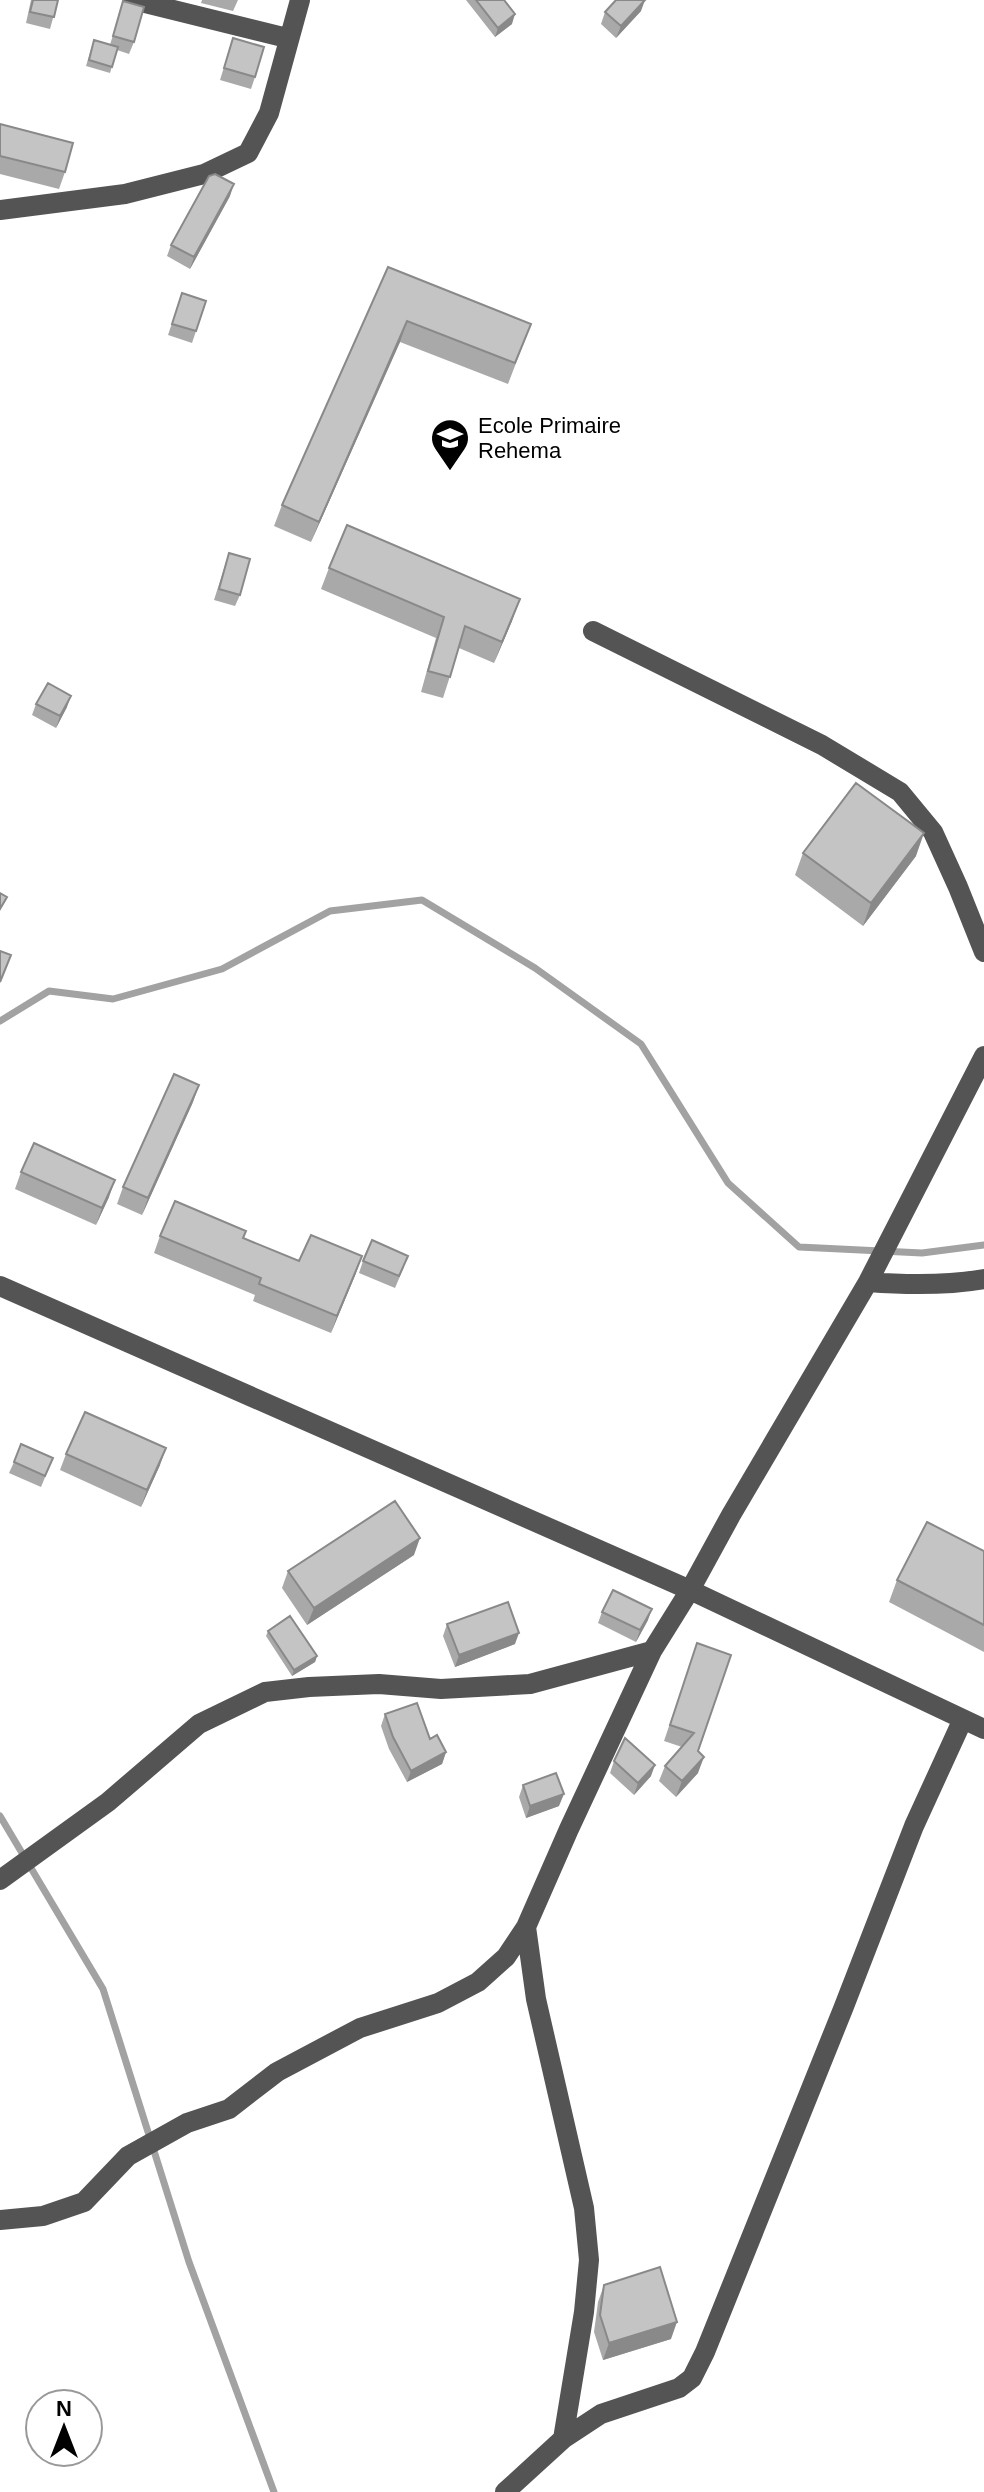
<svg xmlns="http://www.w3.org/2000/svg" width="984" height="2492" viewBox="0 0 984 2492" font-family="Helvetica,sans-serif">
<rect width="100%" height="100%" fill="#fff"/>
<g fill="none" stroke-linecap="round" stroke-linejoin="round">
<path stroke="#a2a2a2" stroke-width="7" d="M 0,1021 L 49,991 L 113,999 L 222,969 L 330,911 L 422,900 L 535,968 L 641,1044 L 728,1183 L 799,1247 L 922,1253 L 984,1245
M 0,1816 L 103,1989 L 189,2262 L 274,2492"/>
<path stroke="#545454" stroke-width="20" d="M 133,0 L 287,38
M 0,210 L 125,194 L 204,174 L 248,153 L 269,113 L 300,0
M 593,631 L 822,745 L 900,792 L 933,832 L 958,887 L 984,952
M 868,1282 C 907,1285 945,1286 984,1279
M 0,1286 L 690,1590 L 984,1729
M 0,1880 L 108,1802 L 199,1724 L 265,1692 L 309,1687 L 379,1684 L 441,1689 L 530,1684 L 652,1651
M 0,2220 L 43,2216 L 84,2202 L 128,2156 L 187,2123 L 229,2109 L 277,2072 L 360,2028 L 438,2003 L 478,1982 L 506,1957 L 526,1927
M 563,2439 L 584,2312 L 589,2260 L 584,2208 L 536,1999 L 526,1927 L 569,1829 L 652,1651 L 690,1590 L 731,1515 L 868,1282 L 984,1056
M 505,2492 L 563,2439 L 601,2414 L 679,2388 L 692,2378 L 705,2352 L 843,2009 L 914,1826 L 963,1719"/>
</g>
<path fill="#a9a9a9" d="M 31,0 L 58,0 L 50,29 L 26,23 Z
M 202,0 L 238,0 L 233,11 L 201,3 Z
M 466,0 L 504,0 L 512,24 L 495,37 Z
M 123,1 L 134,42 L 129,54 L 117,50 L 110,73 L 86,66 L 92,46 L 110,45 Z
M 641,11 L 616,38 L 601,24 L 605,12 Z
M 233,38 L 255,77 L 251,89 L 220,80 Z
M 0,124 L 65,172 L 59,189 L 0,174 Z
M 230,196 L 190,269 L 167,256 L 171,245 Z
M 388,267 L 531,324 L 508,384 L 400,342 L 311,542 L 274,526 L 282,505 Z
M 182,293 L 206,301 L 192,343 L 168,335 Z
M 229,553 L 240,595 L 235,606 L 214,600 Z
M 329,568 L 512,621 L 494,663 L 459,648 L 443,698 L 421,692 L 436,638 L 321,589 Z
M 36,704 L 67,707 L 56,728 L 32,715 Z
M 803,853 L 916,856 L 863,926 L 795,875 Z
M 193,1102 L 142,1215 L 117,1204 L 123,1187 Z
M 21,1172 L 109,1197 L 96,1225 L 15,1189 Z
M 160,1236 L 244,1238 L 299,1261 L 356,1273 L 331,1333 L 253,1301 L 255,1295 L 154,1253 Z
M 363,1261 L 404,1267 L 395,1288 L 359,1273 Z
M 66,1454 L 160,1465 L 141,1507 L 60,1470 Z
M 53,1458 L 41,1487 L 9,1473 L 14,1462 Z
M 984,1551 L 984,1652 L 889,1602 L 897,1580 Z
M 414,1555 L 307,1625 L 282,1588 L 288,1571 Z
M 602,1612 L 648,1620 L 636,1642 L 598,1623 Z
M 447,1624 L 515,1644 L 455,1667 L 443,1636 Z
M 268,1631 L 317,1656 L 315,1662 L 292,1676 L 266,1636 Z
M 697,1643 L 698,1773 L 676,1797 L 659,1781 L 665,1766 L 682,1747 L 664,1741 Z
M 385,1714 L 430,1739 L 446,1752 L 442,1764 L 407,1782 L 389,1749 L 381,1726 Z
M 614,1761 L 651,1776 L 634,1795 L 610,1773 Z
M 523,1785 L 559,1806 L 526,1818 L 519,1797 Z
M 604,2285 L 671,2339 L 603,2360 L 594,2332 L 598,2302 Z"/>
<path fill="#898989" d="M 645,0 L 641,11 L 616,38 L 621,26 Z
M 515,14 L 512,24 L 495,37 L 498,28 Z
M 234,184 L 230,196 L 190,269 L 194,257 Z
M 407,321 L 400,342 L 311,542 L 319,522 Z
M 520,599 L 512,621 L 494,663 L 502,642 Z
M 71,696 L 67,707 L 56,728 L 60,716 Z
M 924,833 L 916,856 L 863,926 L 871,903 Z
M 199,1085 L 193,1102 L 142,1215 L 148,1198 Z
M 115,1180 L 109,1197 L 96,1225 L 102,1208 Z
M 362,1256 L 356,1273 L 331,1333 L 337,1316 Z
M 166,1448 L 160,1465 L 141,1507 L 147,1490 Z
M 420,1538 L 414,1555 L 307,1625 L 314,1608 Z
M 652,1609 L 648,1620 L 636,1642 L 640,1630 Z
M 519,1633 L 515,1644 L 455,1667 L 459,1655 Z
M 317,1656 L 315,1662 L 292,1676 L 294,1670 Z
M 446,1752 L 442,1764 L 407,1782 L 411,1771 Z
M 704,1757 L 698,1773 L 676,1797 L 682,1781 Z
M 655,1765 L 651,1776 L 634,1795 L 638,1783 Z
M 564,1794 L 559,1806 L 526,1818 L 530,1806 Z
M 677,2322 L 671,2339 L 603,2360 L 609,2343 Z"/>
<path fill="#c4c4c4" stroke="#898989" stroke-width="2" d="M 33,0 L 58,0 L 54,17 L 30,12 Z
M 476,0 L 504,0 L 515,14 L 498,28 Z
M 616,0 L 645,0 L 621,26 L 605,12 Z
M 123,1 L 144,7 L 134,42 L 113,36 Z
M 233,38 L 264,47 L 255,77 L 224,68 Z
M 94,40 L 118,47 L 112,67 L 89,60 Z
M 0,124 L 73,143 L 65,172 L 0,156 Z
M 215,174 L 234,184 L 194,257 L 171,245 L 209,176 Z
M 388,267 L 531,324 L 515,363 L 407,321 L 319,522 L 282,505 Z
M 182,293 L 206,301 L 196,331 L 172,324 Z
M 347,525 L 520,599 L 502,642 L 465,626 L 450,677 L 428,671 L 444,617 L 329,568 Z
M 229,553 L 250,559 L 240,595 L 219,589 Z
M 48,683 L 71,696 L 60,716 L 36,704 Z
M 856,783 L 924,833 L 871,903 L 803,853 Z
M 0,893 L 7,897 L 0,909 Z
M 0,951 L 11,955 L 0,982 Z
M 174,1074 L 199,1085 L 148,1198 L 123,1187 Z
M 34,1143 L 115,1180 L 102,1208 L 21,1172 Z
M 175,1201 L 246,1231 L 243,1238 L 299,1261 L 311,1235 L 362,1256 L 337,1316 L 259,1284 L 261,1278 L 160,1236 Z
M 372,1240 L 408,1256 L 399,1276 L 363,1261 Z
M 85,1412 L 166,1448 L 147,1490 L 66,1454 Z
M 21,1444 L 53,1458 L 45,1476 L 14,1462 Z
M 395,1501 L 420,1538 L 314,1608 L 288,1571 Z
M 927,1522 L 984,1551 L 984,1625 L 897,1580 Z
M 613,1590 L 652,1609 L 640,1630 L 602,1612 Z
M 508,1602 L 519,1633 L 459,1655 L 447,1624 Z
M 290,1616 L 317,1656 L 294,1670 L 268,1631 Z
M 697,1643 L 731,1655 L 698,1751 L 704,1757 L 682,1781 L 665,1766 L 694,1733 L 670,1725 Z
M 417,1703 L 430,1739 L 437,1735 L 446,1752 L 411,1771 L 393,1737 L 385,1714 Z
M 625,1738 L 655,1765 L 638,1783 L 614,1761 Z
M 556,1773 L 564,1794 L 530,1806 L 523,1785 Z
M 660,2267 L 677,2322 L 609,2343 L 600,2315 L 604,2285 Z"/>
<defs>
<g id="school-pin" transform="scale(2)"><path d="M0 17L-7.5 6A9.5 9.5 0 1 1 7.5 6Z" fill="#000" stroke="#fff"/><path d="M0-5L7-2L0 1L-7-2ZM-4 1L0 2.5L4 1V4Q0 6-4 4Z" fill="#fff"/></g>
</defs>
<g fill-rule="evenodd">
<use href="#school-pin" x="450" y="438"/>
</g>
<g text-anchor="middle" stroke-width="8" stroke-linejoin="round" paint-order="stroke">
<g font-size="22" fill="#000" stroke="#fff" text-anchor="start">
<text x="478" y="433">Ecole Primaire<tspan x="478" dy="25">Rehema</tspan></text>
</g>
</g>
<g transform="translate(64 2428)"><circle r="38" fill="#ffffff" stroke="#999999" stroke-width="2"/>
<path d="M0-6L14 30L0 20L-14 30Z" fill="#000000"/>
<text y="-12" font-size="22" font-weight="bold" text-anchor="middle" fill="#000000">N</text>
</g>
</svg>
